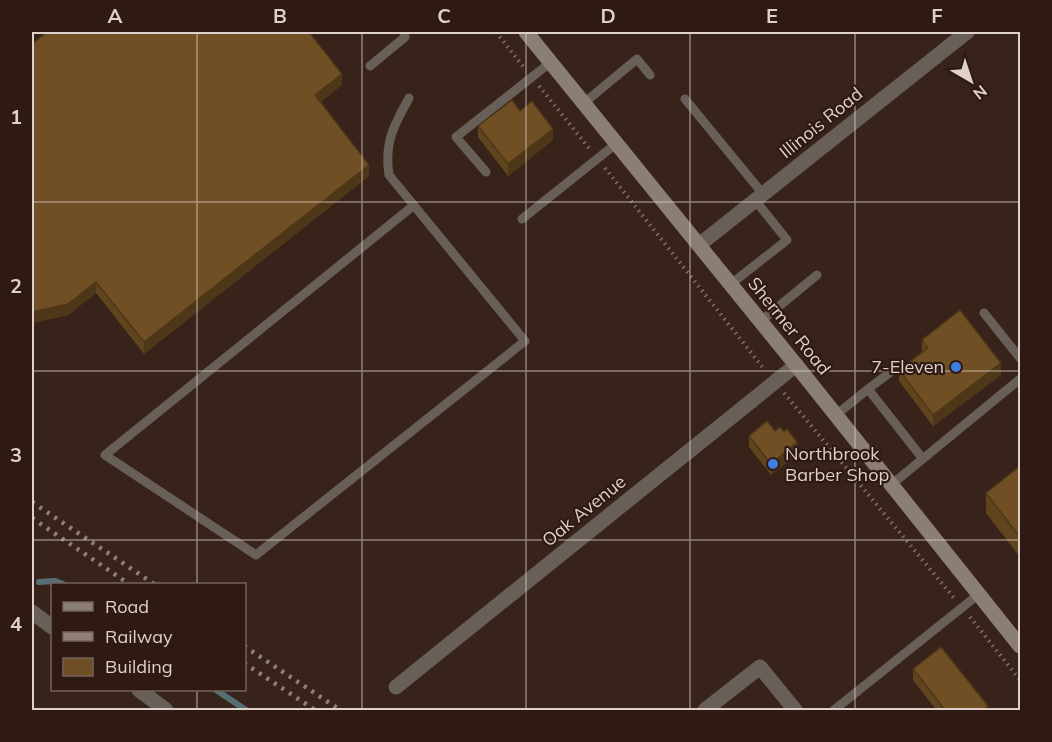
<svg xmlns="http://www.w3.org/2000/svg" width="1052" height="742" viewBox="0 0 1052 742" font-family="Mulish,sans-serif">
<rect width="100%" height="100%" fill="#38231b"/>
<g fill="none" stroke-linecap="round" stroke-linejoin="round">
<path stroke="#566f74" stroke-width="6" d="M 39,582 L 55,581 L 63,584
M 216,690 L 246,710"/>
<path stroke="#816f68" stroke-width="4" stroke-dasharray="1.5 4.5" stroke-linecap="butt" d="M 496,32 L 525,69
M 539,86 L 589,148
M 605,168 L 764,369
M 784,393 L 954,598
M 970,617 L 1020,680"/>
<path stroke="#685f58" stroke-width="9" d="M 370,66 L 405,37 L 404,32
M 409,98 C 394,125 384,143 389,175 L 525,341 L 256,555 L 105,455 L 413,206
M 685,99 L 763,194
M 584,103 L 637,59 L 650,75
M 486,172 L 456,137 L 551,62
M 522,219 L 617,143
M 731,284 L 787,240 L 755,200
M 984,313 L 1020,358
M 761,321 L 817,275
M 868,389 L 896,368
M 836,415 L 868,389 L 923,459
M 891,485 L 1020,379
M 834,710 L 979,594"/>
<path stroke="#685f58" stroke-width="15" d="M 699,245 L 967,32
M 32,612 L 52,627
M 396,687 L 796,365
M 139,690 L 166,710
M 705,710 L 760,667 L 795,710"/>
<path stroke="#8b7e72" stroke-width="15" d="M 526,32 L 796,365 L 1020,646"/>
<path stroke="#907f79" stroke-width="4.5" stroke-dasharray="3 6" stroke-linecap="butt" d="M 32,502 L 154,584
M 32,518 L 129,584
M 244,646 L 340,710
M 244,663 L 315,710"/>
</g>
<path fill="#5f441e" d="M 32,44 L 342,85 L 320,102 L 369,176 L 144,354 L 96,293 L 68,315 L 32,323 Z
M 520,111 L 553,140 L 508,176 L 478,137 L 478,126 Z
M 922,340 L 1001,375 L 933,426 L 899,381 L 899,370 L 922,352 Z
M 775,431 L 797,454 L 771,475 L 749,447 L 749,436 Z
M 1020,466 L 1020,557 L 986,513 L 986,493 Z
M 913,669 L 988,711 L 937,711 L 913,680 Z"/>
<path fill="#4e3718" d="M 342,74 L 342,85 L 315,107 L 315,95 Z
M 553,129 L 553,140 L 508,176 L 508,164 Z
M 369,165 L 369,176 L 144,354 L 144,342 Z
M 96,282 L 96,293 L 68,315 L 32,323 L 32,312 Z
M 1001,363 L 1001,375 L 933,426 L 933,415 Z
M 797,442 L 797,454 L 771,475 L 771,464 Z"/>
<path fill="#6f4f23" stroke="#4e3718" stroke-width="1.5" d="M 47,32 L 309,32 L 342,74 L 315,95 L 369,165 L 144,342 L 96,282 L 68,304 L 32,312 L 32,44 Z
M 512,100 L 520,111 L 532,101 L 553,129 L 508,164 L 478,126 Z
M 960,310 L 1001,363 L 933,415 L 899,370 L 928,348 L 922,340 Z
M 767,421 L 775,431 L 780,427 L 784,432 L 787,429 L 797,442 L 771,464 L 749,436 Z
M 1020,466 L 1020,537 L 986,493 Z
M 941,647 L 988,706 L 983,711 L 946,711 L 913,669 Z"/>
<path fill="none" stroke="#ded0cb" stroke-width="1.5" stroke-opacity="0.55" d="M 197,32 L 197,584M 362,32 L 362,710M 526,32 L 526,710M 690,32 L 690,710M 855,32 L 855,710M 32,202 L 1020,202M 32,371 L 1020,371M 32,540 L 1020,540M 197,690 L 197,710"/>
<g fill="#3f7fe0" stroke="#2e1a12" stroke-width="2">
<circle cx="956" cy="367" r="6"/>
<circle cx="773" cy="464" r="6"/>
</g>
<g text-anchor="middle" stroke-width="4.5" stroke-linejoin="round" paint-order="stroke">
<g font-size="18" fill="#ded0cb" stroke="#2e1a12">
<text transform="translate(821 123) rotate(-39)" y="6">Illinois Road</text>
<text transform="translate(789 326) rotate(51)" y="6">Shermer Road</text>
<text transform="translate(584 511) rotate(-39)" y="6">Oak Avenue</text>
</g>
<g font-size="18" fill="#ded0cb" stroke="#2e1a12" text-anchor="end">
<text x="944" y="373">7-Eleven</text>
<text x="785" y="460" text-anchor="start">Northbrook<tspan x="785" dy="21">Barber Shop</tspan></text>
</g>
</g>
<rect width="1052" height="742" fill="none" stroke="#2e1a12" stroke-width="66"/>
<rect x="51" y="583" width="195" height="108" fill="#2e1a12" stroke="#74635c" stroke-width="1.5"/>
<rect x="63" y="602" width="30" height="9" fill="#8b7e72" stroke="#74635c" stroke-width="1.5"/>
<text x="105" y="613" font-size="18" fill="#ded0cb">Road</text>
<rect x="63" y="632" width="30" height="9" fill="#907f79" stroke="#74635c" stroke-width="1.5"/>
<text x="105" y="643" font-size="18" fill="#ded0cb">Railway</text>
<rect x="63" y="658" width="30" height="18" fill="#6f4f23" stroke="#74635c" stroke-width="1.5"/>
<text x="105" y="673" font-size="18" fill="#ded0cb">Building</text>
<g transform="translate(971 81) rotate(141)" stroke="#2e1a12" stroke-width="4.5" paint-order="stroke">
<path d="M0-4.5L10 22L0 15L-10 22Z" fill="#ded0cb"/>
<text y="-9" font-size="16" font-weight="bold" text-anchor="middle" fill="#ded0cb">N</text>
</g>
<rect x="33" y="33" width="986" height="676" fill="none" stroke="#ded0cb" stroke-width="2"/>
<g font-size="20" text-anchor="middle" font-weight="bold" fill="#ded0cb">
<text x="115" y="23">A</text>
<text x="280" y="23">B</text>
<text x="444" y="23">C</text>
<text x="608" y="23">D</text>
<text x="772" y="23">E</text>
<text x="937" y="23">F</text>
<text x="16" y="124">1</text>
<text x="16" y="293">2</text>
<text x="16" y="462">3</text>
<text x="16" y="631">4</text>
</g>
</svg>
